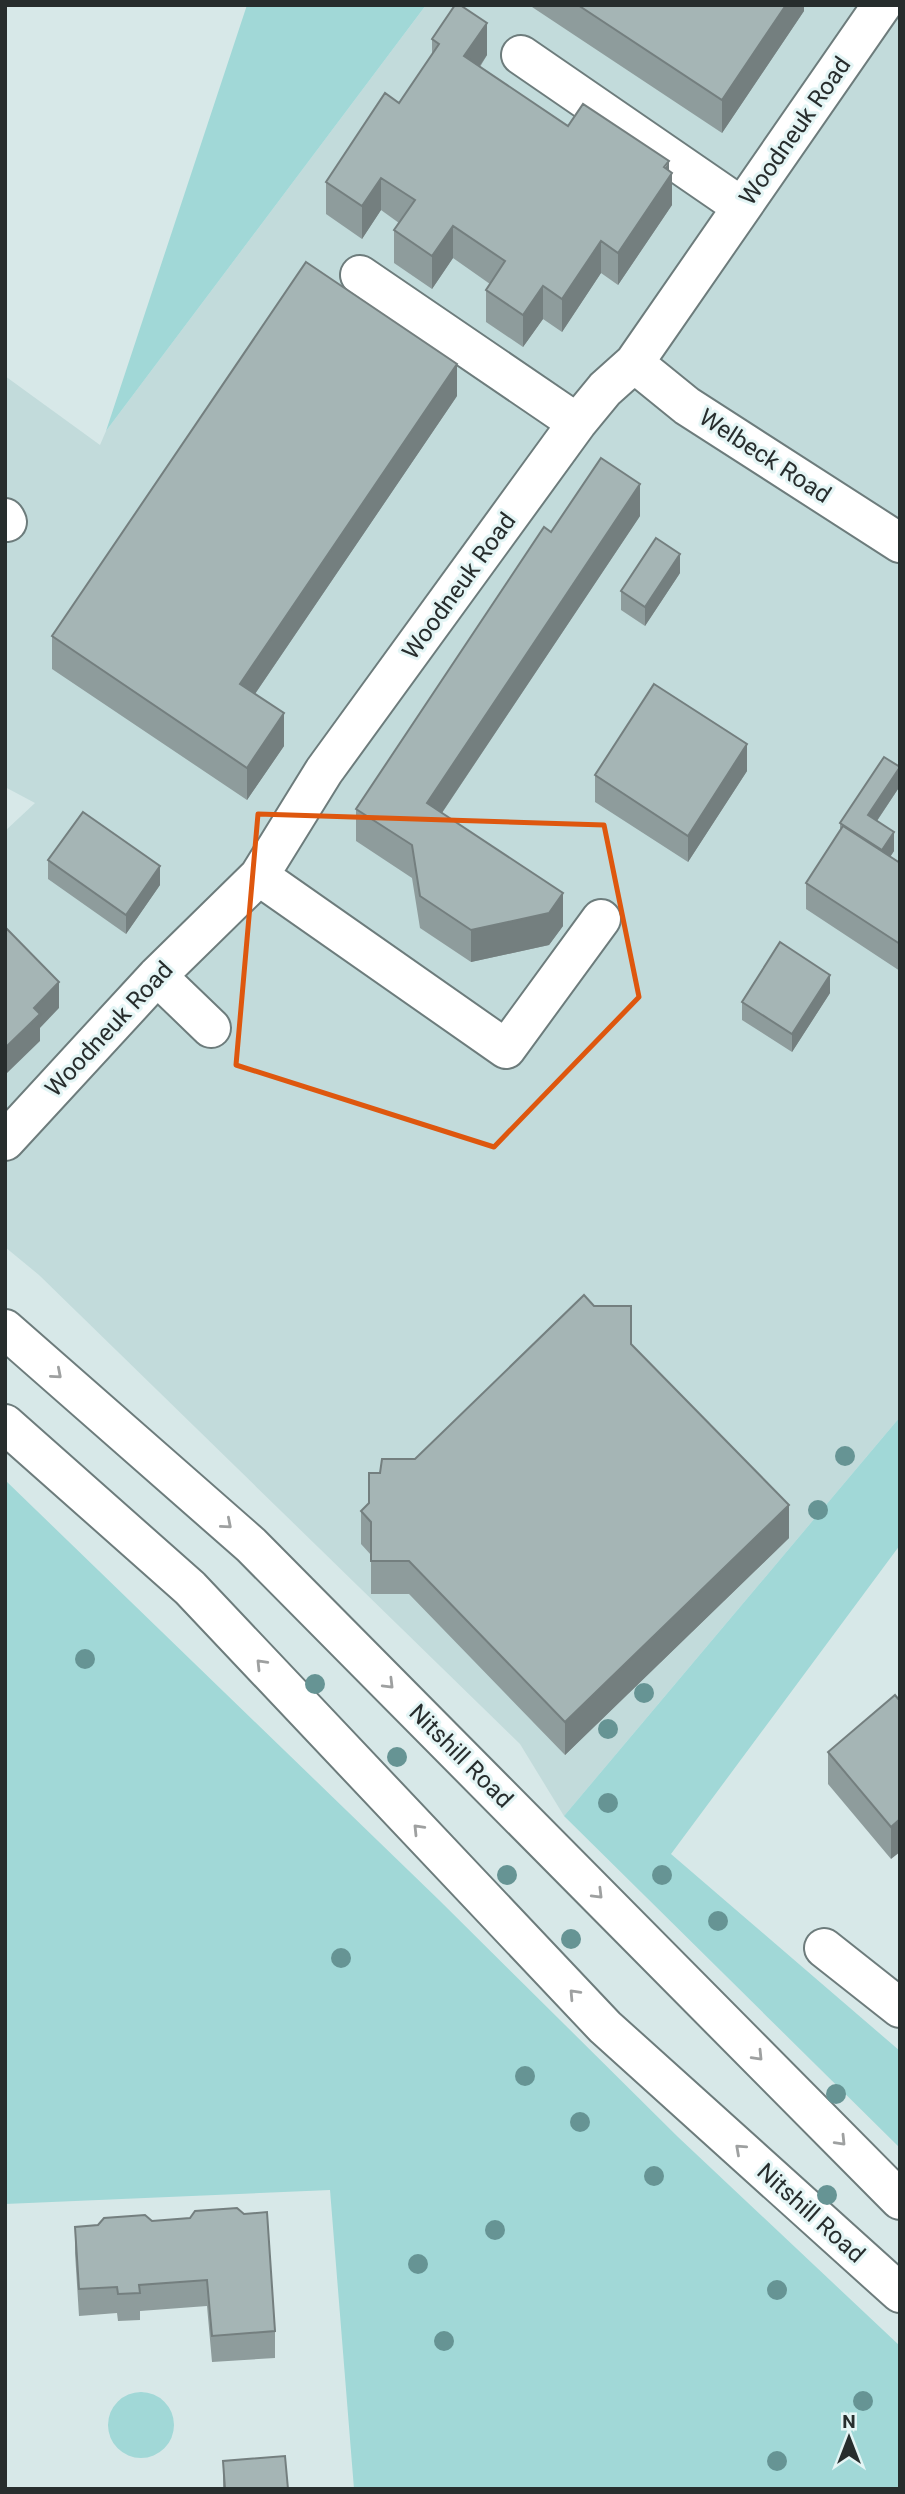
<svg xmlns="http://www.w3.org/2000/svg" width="905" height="2494" viewBox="0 0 905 2494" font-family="Roboto,sans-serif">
<rect width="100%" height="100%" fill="#d7e8e8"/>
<path fill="#c2dbdb" d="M 426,5 L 900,5 L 900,1417 L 564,1816 L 520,1744 L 39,1275 L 5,1247 L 5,831 L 35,803 L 5,787 L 5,376 L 100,445 L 106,431 Z"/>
<path fill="#a1d8d7" d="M 247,5 L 426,5 L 106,431 Z
M 900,1417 L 900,1545 L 671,1854 L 900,2051 L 900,2148 L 564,1816 Z
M 5,1480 L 439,1900 L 678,2137 L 900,2346 L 900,2489 L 354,2489 L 330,2190 L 5,2204 Z
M108 2425a33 33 0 1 1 66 0a33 33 0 1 1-66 0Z"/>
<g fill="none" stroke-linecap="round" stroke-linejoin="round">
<g stroke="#6d7c7c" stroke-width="42">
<path id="minor" d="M 521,55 L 742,207
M 360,275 L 577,423
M 634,363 L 687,406 L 900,543
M 5,518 L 7,522
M 259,876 L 506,1049 L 601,919
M 157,976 L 211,1028
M 5,1141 L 157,976 L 259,876 L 324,771 L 577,423 L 605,389 L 634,363 L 882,5
M 824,1948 L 900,2008"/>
</g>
<g stroke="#6d7c7c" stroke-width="42">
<path id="major" d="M 5,1329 L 251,1545 L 900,2200
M 5,1424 L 190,1588 L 605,2027 L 900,2293"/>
</g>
<use href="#minor" stroke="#fff" stroke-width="38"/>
<use href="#major" stroke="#fff" stroke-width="38"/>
</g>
<g fill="#669494">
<circle cx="845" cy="1456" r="10"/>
<circle cx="818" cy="1510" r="10"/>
<circle cx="85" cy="1659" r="10"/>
<circle cx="315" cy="1684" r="10"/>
<circle cx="644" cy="1693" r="10"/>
<circle cx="608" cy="1729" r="10"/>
<circle cx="397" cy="1757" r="10"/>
<circle cx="608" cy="1803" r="10"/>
<circle cx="507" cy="1875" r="10"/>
<circle cx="662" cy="1875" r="10"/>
<circle cx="718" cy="1921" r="10"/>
<circle cx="571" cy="1939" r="10"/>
<circle cx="341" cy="1958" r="10"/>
<circle cx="525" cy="2076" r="10"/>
<circle cx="836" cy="2094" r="10"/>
<circle cx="580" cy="2122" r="10"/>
<circle cx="654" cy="2176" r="10"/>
<circle cx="827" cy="2195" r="10"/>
<circle cx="495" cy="2230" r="10"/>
<circle cx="418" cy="2264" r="10"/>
<circle cx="777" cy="2290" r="10"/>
<circle cx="444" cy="2341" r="10"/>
<circle cx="863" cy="2401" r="10"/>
<circle cx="777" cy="2461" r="10"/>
</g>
<path fill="#8e9c9c" d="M 529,5 L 804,5 L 804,11 L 722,133 Z
M 432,39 L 487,55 L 480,67 L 568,126 L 669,170 L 672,205 L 618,285 L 601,273 L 562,332 L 543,319 L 523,347 L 486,322 L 486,290 L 490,284 L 453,258 L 432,289 L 394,263 L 394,230 L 399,223 L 381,210 L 362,239 L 326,214 L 326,182 L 399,103 L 432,55 Z
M 457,396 L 255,694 L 284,746 L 247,800 L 52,669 L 52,636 Z
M 640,516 L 442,813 L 563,926 L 549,945 L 471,962 L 420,928 L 412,878 L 356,841 L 356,809 L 551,532 Z
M 680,573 L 645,626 L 621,610 L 621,591 Z
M 747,771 L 688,862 L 595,802 L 595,775 Z
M 900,786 L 877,821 L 894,851 L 890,857 L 900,863 L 900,971 L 806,909 L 806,883 L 840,830 L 840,823 Z
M 48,860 L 160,885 L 126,934 L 48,879 Z
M 830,993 L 792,1052 L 742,1020 L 742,1002 Z
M 631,1344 L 789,1538 L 565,1755 L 409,1594 L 371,1594 L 371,1555 L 361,1544 L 361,1511 L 369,1503 L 380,1473 L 415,1459 Z
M 900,1701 L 891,1859 L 828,1784 L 828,1752 Z
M 244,2214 L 275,2331 L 275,2358 L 212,2362 L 207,2306 L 140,2311 L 140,2320 L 118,2321 L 117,2313 L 79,2316 L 75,2253 L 75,2227 Z
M 223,2461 L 288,2489 L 223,2489 Z"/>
<path fill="#747f7f" d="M 786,5 L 804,5 L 804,11 L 722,133 L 722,100 Z
M 487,23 L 487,55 L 464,89 L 464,56 Z
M 669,161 L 669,178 L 672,173 L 672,205 L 618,285 L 618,253 Z
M 381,178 L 381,210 L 362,239 L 362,206 Z
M 453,226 L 453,258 L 432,289 L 432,256 Z
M 601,241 L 601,273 L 562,332 L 562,299 Z
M 543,286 L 543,319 L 523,347 L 523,315 Z
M 457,364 L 457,396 L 240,716 L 240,684 Z
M 640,484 L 640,516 L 427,835 L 427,803 Z
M 680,554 L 680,573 L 645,626 L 645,607 Z
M 284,713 L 284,746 L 247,800 L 247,768 Z
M 747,744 L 747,771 L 688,862 L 688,836 Z
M 900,767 L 900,786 L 868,834 L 868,815 Z
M 894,832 L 894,851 L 882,869 L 882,850 Z
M 160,866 L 160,885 L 126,934 L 126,915 Z
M 563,893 L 563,926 L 549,945 L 471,962 L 471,930 Z
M 830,975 L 830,993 L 792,1052 L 792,1034 Z
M 59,982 L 59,1008 L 40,1028 L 40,1041 L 5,1075 L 5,1048 L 34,1008 Z
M 789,1505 L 789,1538 L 565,1755 L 565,1722 Z
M 900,1819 L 900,1852 L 891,1859 L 891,1827 Z"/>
<path fill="#a5b5b5" stroke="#747f7f" stroke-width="2" d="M 455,5 L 460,5 L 487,23 L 464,56 L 568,126 L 583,104 L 669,161 L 664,167 L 672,173 L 618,253 L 601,241 L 562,299 L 543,286 L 523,315 L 486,290 L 505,261 L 453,226 L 432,256 L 394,230 L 415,200 L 381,178 L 362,206 L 326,182 L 385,93 L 399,103 L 439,44 L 432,39 Z
M 578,5 L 786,5 L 722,100 Z
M 306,262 L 457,364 L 240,684 L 284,713 L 247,768 L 52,636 Z
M 601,458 L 640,484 L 427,803 L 563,893 L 549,913 L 471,930 L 420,896 L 412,845 L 356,809 L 544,527 L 551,532 Z
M 656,538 L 680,554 L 645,607 L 621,591 Z
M 654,684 L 747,744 L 688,836 L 595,775 Z
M 884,757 L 900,767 L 868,815 L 894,832 L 882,850 L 840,823 Z
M 83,812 L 160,866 L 126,915 L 48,860 Z
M 843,826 L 900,863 L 900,944 L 806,883 Z
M 5,927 L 59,982 L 34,1008 L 40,1014 L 5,1048 Z
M 780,942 L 830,975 L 792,1034 L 742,1002 Z
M 584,1295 L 594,1306 L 631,1306 L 631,1344 L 789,1505 L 565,1722 L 409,1561 L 371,1561 L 371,1522 L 361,1511 L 369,1503 L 369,1473 L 380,1473 L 382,1459 L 415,1459 Z
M 895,1695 L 900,1701 L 900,1819 L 891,1827 L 828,1752 Z
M 237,2208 L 244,2214 L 267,2212 L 275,2331 L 212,2336 L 207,2280 L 139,2285 L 140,2293 L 118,2294 L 117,2287 L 79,2289 L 75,2227 L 98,2225 L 104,2218 L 145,2215 L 152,2221 L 190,2218 L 195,2211 Z
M 285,2456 L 288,2489 L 225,2489 L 223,2461 Z"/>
<defs><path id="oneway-chevron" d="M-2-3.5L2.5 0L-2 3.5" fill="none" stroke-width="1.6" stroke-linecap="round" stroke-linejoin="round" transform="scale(1.75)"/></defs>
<g stroke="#9ea0a0">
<use href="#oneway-chevron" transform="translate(57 1374) rotate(41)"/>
<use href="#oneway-chevron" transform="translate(227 1524) rotate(41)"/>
<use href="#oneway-chevron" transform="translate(261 1664) rotate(-134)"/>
<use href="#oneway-chevron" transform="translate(389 1684) rotate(45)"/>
<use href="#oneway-chevron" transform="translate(418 1829) rotate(-134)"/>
<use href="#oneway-chevron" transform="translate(598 1894) rotate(45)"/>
<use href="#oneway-chevron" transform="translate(574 1994) rotate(-133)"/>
<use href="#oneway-chevron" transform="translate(758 2056) rotate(46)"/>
<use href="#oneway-chevron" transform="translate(841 2141) rotate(46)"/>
<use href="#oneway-chevron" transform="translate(740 2149) rotate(-138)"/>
</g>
<path fill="none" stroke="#de570e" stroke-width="5" stroke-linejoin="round" d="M 258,814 L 604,825 L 639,997 L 494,1147 L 236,1065 Z"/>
<g text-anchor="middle" stroke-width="6" stroke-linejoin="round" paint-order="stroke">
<g font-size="24" fill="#272d2d" stroke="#e4f5f5">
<text transform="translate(795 131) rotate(-55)" y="8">Woodneuk Road</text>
<text transform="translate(765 456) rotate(33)" y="8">Welbeck Road</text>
<text transform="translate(459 586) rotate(-54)" y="8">Woodneuk Road</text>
<text transform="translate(109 1029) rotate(-47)" y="8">Woodneuk Road</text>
<text transform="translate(461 1756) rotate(45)" y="8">Nitshill Road</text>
<text transform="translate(811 2213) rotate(42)" y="8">Nitshill Road</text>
</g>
</g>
<rect width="905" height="2494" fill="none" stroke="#272d2d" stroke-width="14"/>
<g transform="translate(849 2438)" stroke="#e4f5f5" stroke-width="5" paint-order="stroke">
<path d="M0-5L12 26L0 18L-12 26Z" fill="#272d2d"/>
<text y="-10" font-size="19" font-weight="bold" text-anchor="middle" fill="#272d2d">N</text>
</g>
</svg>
